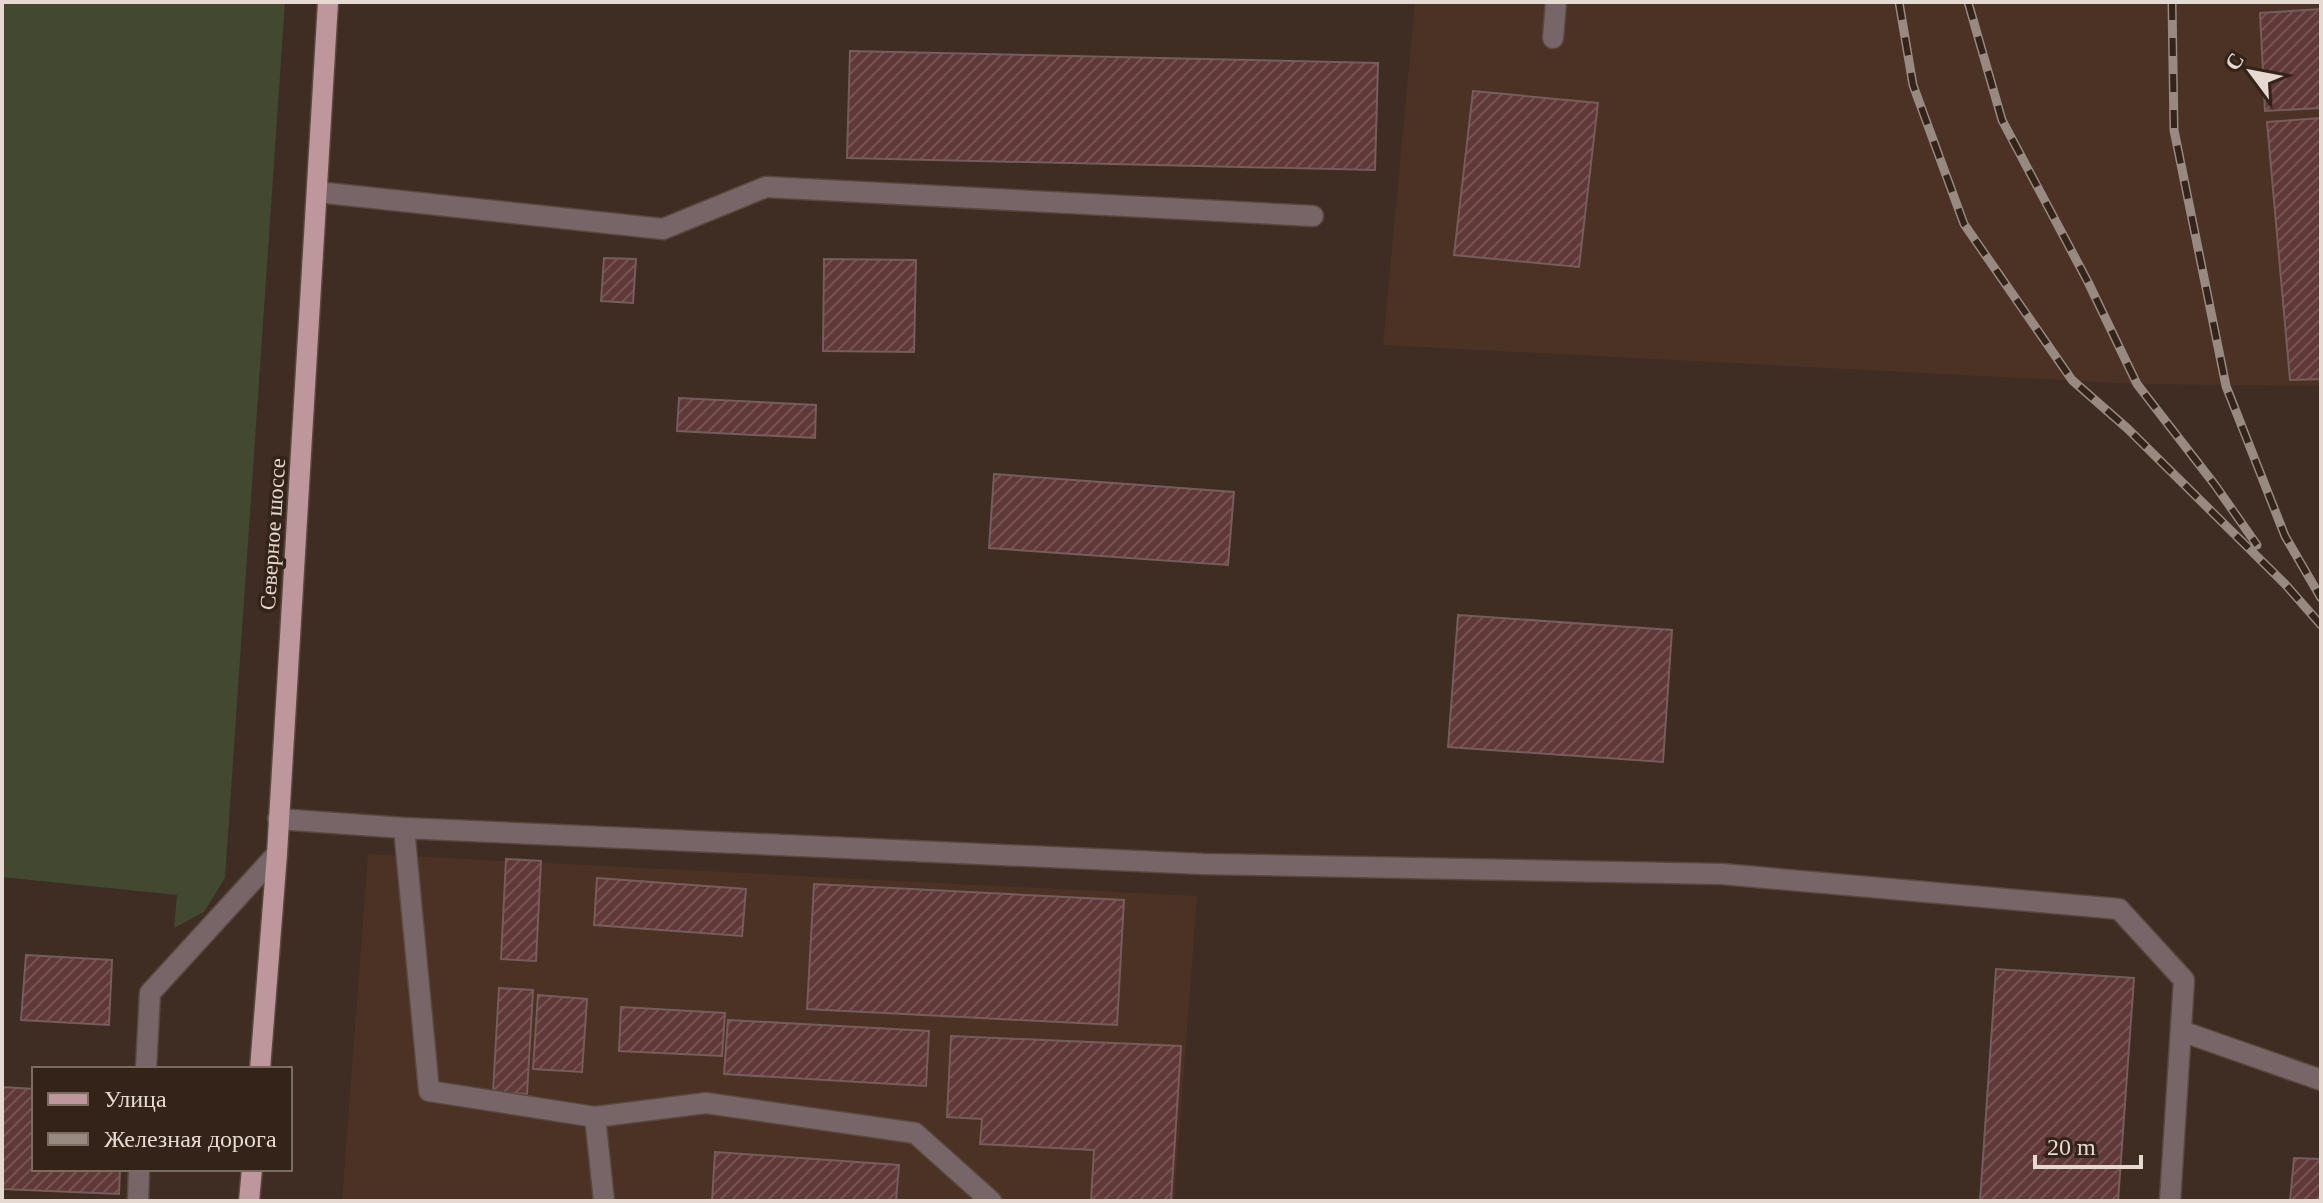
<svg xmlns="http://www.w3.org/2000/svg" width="2323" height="1203" viewBox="0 0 2323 1203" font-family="'Times New Roman',serif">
<defs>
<pattern id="building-hatch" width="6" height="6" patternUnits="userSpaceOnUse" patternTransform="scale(2)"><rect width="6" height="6" fill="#5f3837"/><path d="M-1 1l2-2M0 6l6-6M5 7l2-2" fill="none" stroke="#765453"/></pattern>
</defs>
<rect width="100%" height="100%" fill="#3f2c22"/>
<path fill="#4b3224" d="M 1415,2 L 2321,2 L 2321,386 L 2137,384 L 1383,345 Z
M 368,854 L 1197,896 L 1174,1201 L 342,1201 Z"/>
<path fill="#434931" d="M 2,2 L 285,2 L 225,878 L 204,912 L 174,928 L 177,895 L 2,877 Z"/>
<path fill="url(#building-hatch)" stroke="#765d5c" stroke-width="2" d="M 2321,9 L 2321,108 L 2265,111 L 2260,13 Z
M 850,51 L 1378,63 L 1375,170 L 847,158 Z
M 1473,91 L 1598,103 L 1579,267 L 1454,255 Z
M 2321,118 L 2321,379 L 2290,380 L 2267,122 Z
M 604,258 L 636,259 L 633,303 L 601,301 Z
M 824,259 L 916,260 L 914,352 L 823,351 Z
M 679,398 L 816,405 L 815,438 L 677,431 Z
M 994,474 L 1234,492 L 1228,565 L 989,548 Z
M 1458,615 L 1672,630 L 1663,762 L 1448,747 Z
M 506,859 L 541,861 L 536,961 L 501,959 Z
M 597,878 L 746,889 L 742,936 L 594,925 Z
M 814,884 L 1124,900 L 1117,1025 L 807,1009 Z
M 26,955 L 112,960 L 109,1025 L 21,1020 Z
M 1996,969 L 2134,978 L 2118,1201 L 1980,1201 Z
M 499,988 L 533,990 L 527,1094 L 493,1092 Z
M 538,995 L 587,999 L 582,1072 L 533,1069 Z
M 621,1007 L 725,1013 L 722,1056 L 619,1051 Z
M 728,1020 L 929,1031 L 926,1086 L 724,1074 Z
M 951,1036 L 1181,1046 L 1171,1201 L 1091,1201 L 1094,1150 L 980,1144 L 982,1119 L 947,1117 Z
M 2,1087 L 34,1089 L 34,1169 L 120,1169 L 119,1194 L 2,1189 Z
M 715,1152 L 899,1165 L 896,1201 L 712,1201 Z
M 2294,1158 L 2321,1159 L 2321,1201 L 2290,1201 Z"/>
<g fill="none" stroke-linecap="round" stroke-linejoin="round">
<g stroke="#5a483e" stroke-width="23">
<path id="minor" d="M 1553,38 L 1556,2
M 317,192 L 663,229 L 766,187 L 1313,216
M 278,819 L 404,828 L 1203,864 L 1722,874 L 2119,909 L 2184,980 L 2170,1201
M 404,828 L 429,1091 L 595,1117 L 706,1103 L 915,1133 L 991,1201
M 2181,1031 L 2321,1080
M 146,1069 L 150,993 L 277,854
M 595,1117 L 604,1201
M 138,1201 L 139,1169"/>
</g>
<g stroke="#5a483e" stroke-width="23">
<path id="major" d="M 260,1069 L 277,854 L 328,2
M 249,1201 L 252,1169"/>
</g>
<use href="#minor" stroke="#786568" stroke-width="20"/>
<use href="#major" stroke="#be979d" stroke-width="20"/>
<g stroke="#988981" stroke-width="9">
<path id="rail" d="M 1899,2 L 1913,85 L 1964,224 L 2072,380 L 2128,429 L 2285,584 L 2321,625
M 1968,2 L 2002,120 L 2088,282 L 2137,384 L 2215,485 L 2257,545
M 2172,2 L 2174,130 L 2226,386 L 2285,536 L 2321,598"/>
</g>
<use href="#rail" stroke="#342318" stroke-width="6" stroke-dasharray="18" stroke-linecap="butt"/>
</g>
<g text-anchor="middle" stroke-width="7" stroke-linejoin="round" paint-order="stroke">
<g font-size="22" fill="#e5d9d2" stroke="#342318">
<text transform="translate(272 534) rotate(-86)" y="8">Северное шоссе</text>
</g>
</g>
<rect width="2323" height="1203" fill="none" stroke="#e5d9d2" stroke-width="8"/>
<rect x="32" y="1067" width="260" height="104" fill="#342318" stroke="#7b6c62" stroke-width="2"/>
<rect x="48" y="1093" width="40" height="12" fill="#be979d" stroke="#7b6c62" stroke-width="2"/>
<text x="104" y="1107" font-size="24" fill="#e5d9d2">Улица</text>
<rect x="48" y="1133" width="40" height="12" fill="#988981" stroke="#7b6c62" stroke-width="2"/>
<text x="104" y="1147" font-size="24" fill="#e5d9d2">Железная дорога</text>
<g transform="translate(2251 72) rotate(302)" stroke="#342318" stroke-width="6" paint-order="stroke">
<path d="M0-6L14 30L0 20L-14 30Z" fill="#e5d9d2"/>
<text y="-12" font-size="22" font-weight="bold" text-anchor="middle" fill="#e5d9d2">С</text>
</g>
<path d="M2035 1155v12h106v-12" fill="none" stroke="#e5d9d2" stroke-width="4"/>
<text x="2047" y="1155" font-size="24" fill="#e5d9d2" stroke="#342318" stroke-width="6" paint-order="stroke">20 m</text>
</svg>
